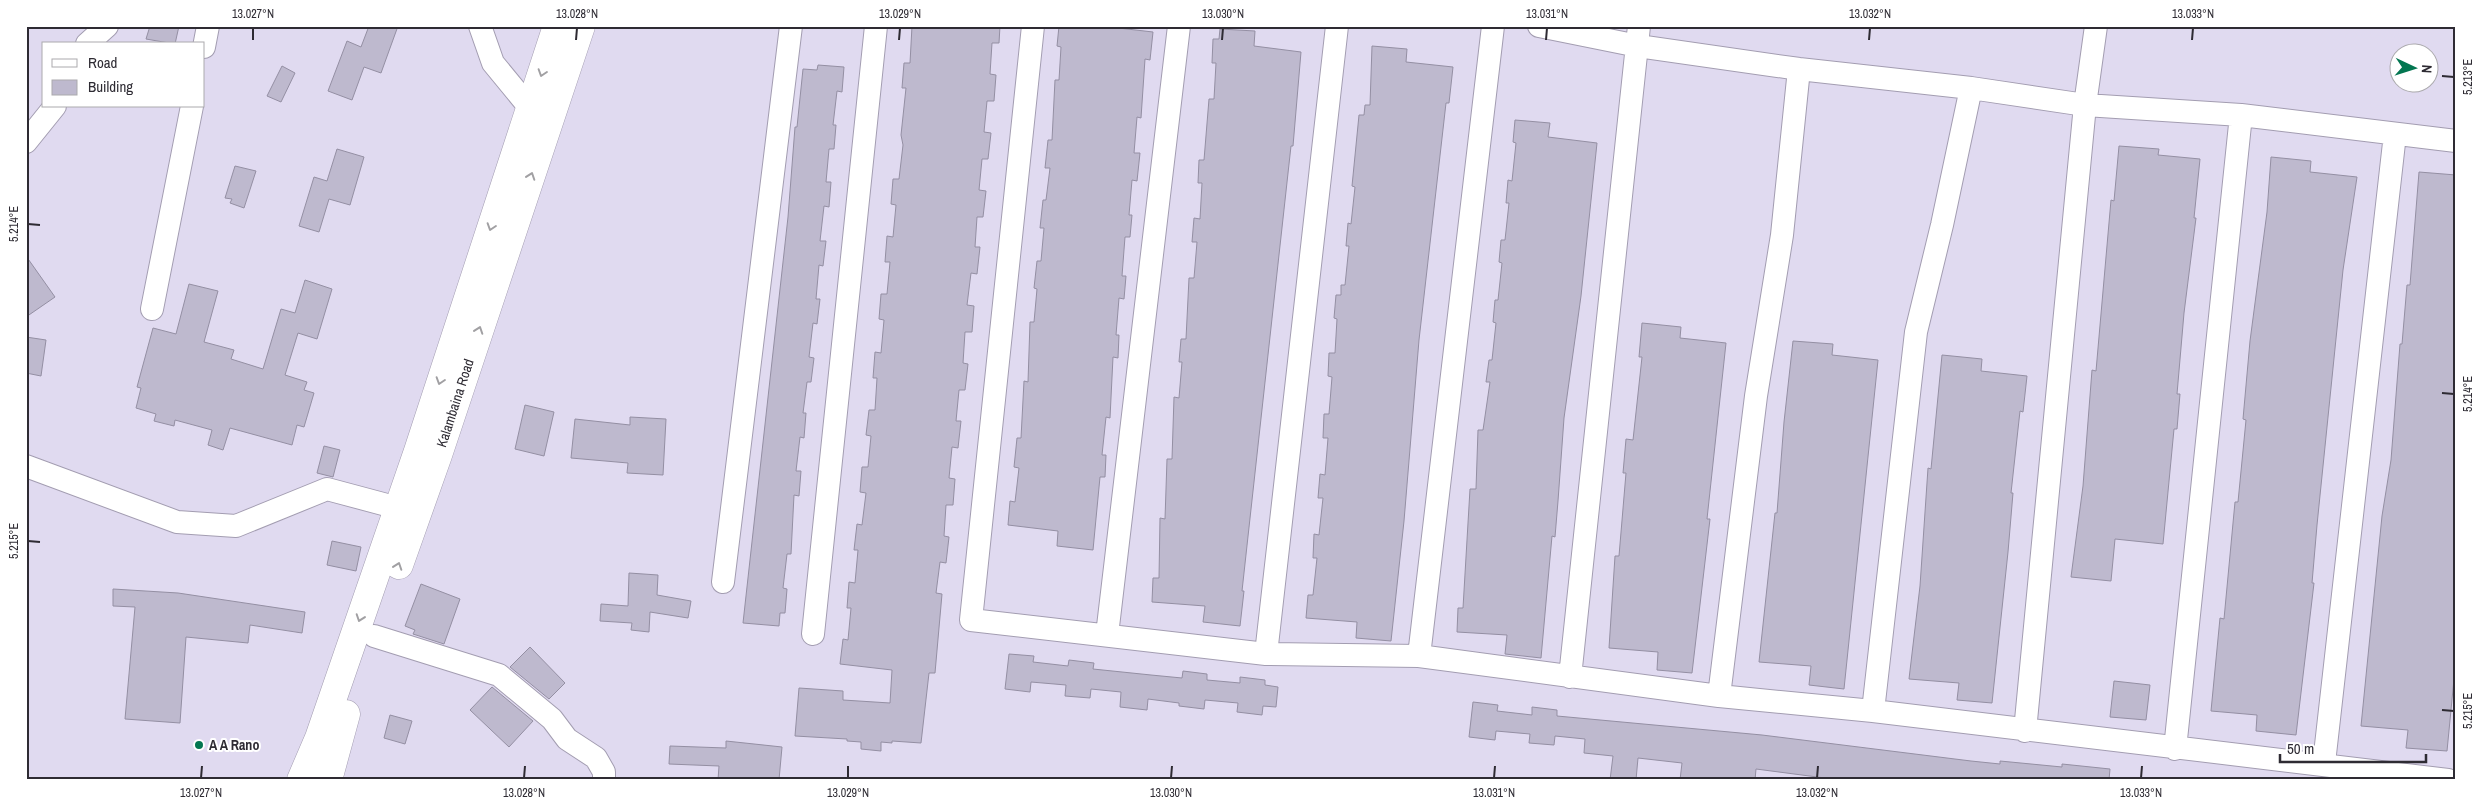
<svg xmlns="http://www.w3.org/2000/svg" width="2482" height="806" viewBox="0 0 2482 806" font-family="'Archivo Narrow',sans-serif">
<rect width="100%" height="100%" fill="#e0daf0"/>
<path fill="#beb9ce" stroke="#948fa3" d="M 150,26 L 179,26 L 175,44 L 146,39 Z
M 369,26 L 398,26 L 381,73 L 364,67 L 352,100 L 328,91 L 347,41 L 361,47 Z
M 912,26 L 1000,26 L 999,43 L 992,43 L 990,74 L 996,75 L 994,101 L 987,101 L 984,132 L 991,133 L 988,159 L 982,159 L 979,190 L 986,191 L 983,217 L 977,217 L 975,247 L 980,247 L 977,274 L 971,273 L 967,305 L 974,306 L 972,332 L 965,332 L 963,363 L 968,364 L 965,390 L 959,390 L 956,421 L 961,421 L 958,448 L 952,447 L 949,478 L 955,479 L 953,505 L 946,505 L 944,536 L 949,537 L 946,563 L 940,562 L 936,593 L 942,594 L 935,673 L 929,673 L 921,743 L 892,741 L 892,743 L 881,742 L 881,751 L 861,749 L 861,742 L 847,741 L 847,739 L 795,736 L 799,688 L 843,691 L 843,700 L 890,703 L 892,670 L 840,664 L 843,639 L 848,640 L 851,608 L 847,608 L 849,582 L 855,583 L 858,550 L 854,550 L 857,524 L 862,525 L 866,493 L 860,492 L 862,467 L 868,467 L 871,436 L 866,435 L 869,410 L 875,410 L 877,378 L 873,378 L 875,352 L 881,353 L 884,320 L 879,319 L 881,294 L 887,294 L 890,262 L 885,262 L 887,236 L 893,237 L 896,205 L 891,204 L 893,179 L 899,179 L 903,145 L 901,135 L 906,88 L 902,88 L 904,63 L 910,63 Z
M 1059,26 L 1101,26 L 1153,32 L 1150,60 L 1145,59 L 1141,118 L 1137,117 L 1134,153 L 1140,153 L 1137,181 L 1132,180 L 1129,215 L 1132,215 L 1130,237 L 1125,237 L 1122,276 L 1126,276 L 1124,299 L 1119,298 L 1116,335 L 1119,335 L 1118,358 L 1113,357 L 1110,418 L 1106,417 L 1102,455 L 1106,455 L 1105,477 L 1100,477 L 1093,550 L 1057,546 L 1058,531 L 1008,525 L 1010,501 L 1015,502 L 1019,468 L 1014,467 L 1017,438 L 1021,438 L 1024,381 L 1028,382 L 1030,322 L 1034,322 L 1037,289 L 1034,288 L 1037,261 L 1041,261 L 1044,228 L 1040,228 L 1043,200 L 1046,200 L 1050,168 L 1045,168 L 1048,140 L 1052,140 L 1055,80 L 1059,80 L 1061,47 L 1057,46 Z
M 1220,29 L 1255,31 L 1254,46 L 1301,52 L 1293,146 L 1291,146 L 1242,591 L 1244,591 L 1240,626 L 1203,622 L 1205,606 L 1152,602 L 1153,578 L 1159,578 L 1160,518 L 1165,519 L 1167,459 L 1172,459 L 1174,397 L 1179,398 L 1182,362 L 1179,362 L 1181,339 L 1186,339 L 1189,278 L 1194,278 L 1197,242 L 1192,242 L 1194,218 L 1200,219 L 1202,183 L 1198,183 L 1199,160 L 1204,160 L 1209,99 L 1214,99 L 1216,63 L 1212,63 L 1213,39 L 1219,39 Z
M 1372,46 L 1407,49 L 1406,62 L 1453,67 L 1449,103 L 1446,103 L 1419,340 L 1404,521 L 1391,641 L 1356,638 L 1357,622 L 1306,618 L 1308,595 L 1313,595 L 1317,558 L 1313,558 L 1314,534 L 1319,535 L 1323,498 L 1318,498 L 1320,474 L 1325,475 L 1328,438 L 1323,438 L 1324,414 L 1329,414 L 1332,377 L 1328,376 L 1329,353 L 1335,353 L 1337,319 L 1334,318 L 1336,295 L 1341,295 L 1341,285 L 1345,285 L 1349,246 L 1346,246 L 1348,223 L 1351,224 L 1355,187 L 1352,186 L 1359,115 L 1364,115 L 1365,105 L 1370,105 Z
M 818,65 L 844,67 L 842,92 L 837,91 L 833,125 L 836,125 L 834,149 L 829,149 L 826,182 L 831,182 L 829,207 L 824,206 L 820,241 L 826,241 L 823,266 L 819,265 L 816,299 L 820,299 L 817,324 L 813,323 L 809,357 L 814,358 L 811,382 L 807,382 L 803,413 L 806,413 L 804,438 L 800,437 L 796,471 L 801,471 L 799,496 L 794,495 L 791,554 L 787,554 L 783,588 L 787,589 L 785,613 L 780,613 L 779,626 L 743,623 L 788,217 L 795,127 L 797,127 L 803,69 L 817,70 Z
M 282,66 L 295,73 L 281,102 L 267,96 Z
M 1515,120 L 1550,123 L 1548,137 L 1597,143 L 1581,296 L 1564,418 L 1558,501 L 1555,537 L 1552,536 L 1541,658 L 1505,654 L 1507,635 L 1457,632 L 1458,608 L 1463,608 L 1470,489 L 1476,489 L 1478,430 L 1483,430 L 1490,382 L 1486,382 L 1489,360 L 1492,360 L 1496,323 L 1493,322 L 1495,300 L 1498,300 L 1502,263 L 1499,262 L 1501,240 L 1505,240 L 1509,203 L 1506,203 L 1508,180 L 1512,181 L 1516,143 L 1513,142 Z
M 2119,146 L 2159,149 L 2158,155 L 2200,159 L 2194,218 L 2196,218 L 2184,313 L 2177,394 L 2180,394 L 2177,429 L 2174,429 L 2163,544 L 2115,539 L 2111,581 L 2071,577 L 2083,486 L 2092,370 L 2096,371 L 2111,200 L 2114,201 Z
M 337,149 L 364,157 L 350,205 L 329,199 L 319,232 L 299,226 L 314,177 L 327,181 Z
M 2271,157 L 2311,161 L 2310,172 L 2357,177 L 2343,270 L 2317,525 L 2312,583 L 2314,583 L 2296,735 L 2256,731 L 2257,715 L 2211,711 L 2220,618 L 2224,619 L 2235,502 L 2238,502 L 2246,420 L 2243,419 L 2250,341 L 2267,212 Z
M 235,166 L 256,171 L 244,208 L 230,203 L 232,199 L 225,198 Z
M 2419,172 L 2456,175 L 2456,679 L 2454,679 L 2447,751 L 2406,748 L 2408,730 L 2361,726 L 2382,516 L 2391,460 L 2400,344 L 2402,344 L 2407,285 L 2410,285 Z
M 26,256 L 55,297 L 26,317 Z
M 305,280 L 332,289 L 317,339 L 298,333 L 285,375 L 307,382 L 304,390 L 314,393 L 304,427 L 297,425 L 292,445 L 230,428 L 223,450 L 208,445 L 212,430 L 175,420 L 174,426 L 154,421 L 156,414 L 136,408 L 141,388 L 137,387 L 153,328 L 176,334 L 189,284 L 218,291 L 204,342 L 234,350 L 231,359 L 263,369 L 281,309 L 295,313 Z
M 1642,323 L 1681,327 L 1680,338 L 1726,343 L 1707,519 L 1710,519 L 1692,673 L 1657,670 L 1658,652 L 1609,648 L 1615,556 L 1619,556 L 1626,473 L 1623,473 L 1626,439 L 1633,440 L 1642,357 L 1639,357 Z
M 26,337 L 46,340 L 41,376 L 26,373 Z
M 1793,341 L 1833,344 L 1832,355 L 1878,360 L 1844,689 L 1809,685 L 1811,666 L 1759,662 L 1775,513 L 1777,513 L 1784,422 Z
M 1942,355 L 1982,359 L 1981,371 L 2027,376 L 2023,412 L 2020,411 L 2011,493 L 2013,493 L 2008,552 L 1992,703 L 1957,700 L 1959,683 L 1909,679 L 1920,586 L 1928,468 L 1931,469 Z
M 525,405 L 554,412 L 544,456 L 515,449 Z
M 630,417 L 666,419 L 663,475 L 627,473 L 628,463 L 571,458 L 575,419 L 630,425 Z
M 324,446 L 340,450 L 333,477 L 317,473 Z
M 332,541 L 361,547 L 356,571 L 327,565 Z
M 629,573 L 658,575 L 657,595 L 691,601 L 688,618 L 650,612 L 649,632 L 631,630 L 632,623 L 600,621 L 601,604 L 628,606 Z
M 421,584 L 460,599 L 444,644 L 413,634 L 415,630 L 405,626 Z
M 113,589 L 178,593 L 305,612 L 302,633 L 250,625 L 248,643 L 186,637 L 180,723 L 125,719 L 135,607 L 113,606 Z
M 530,647 L 565,683 L 549,699 L 510,667 Z
M 1009,654 L 1034,656 L 1033,662 L 1068,666 L 1069,660 L 1094,663 L 1093,669 L 1151,675 L 1182,678 L 1183,671 L 1207,674 L 1207,680 L 1240,683 L 1240,677 L 1265,680 L 1265,685 L 1278,687 L 1276,707 L 1263,706 L 1262,715 L 1237,712 L 1238,703 L 1205,700 L 1204,709 L 1179,706 L 1179,703 L 1148,699 L 1147,710 L 1120,707 L 1121,692 L 1091,689 L 1090,698 L 1065,696 L 1066,685 L 1031,682 L 1030,692 L 1005,689 Z
M 2114,681 L 2150,685 L 2146,720 L 2110,717 Z
M 492,687 L 533,721 L 509,747 L 470,710 Z
M 1473,702 L 1498,705 L 1497,711 L 1532,715 L 1532,707 L 1557,710 L 1557,716 L 1762,735 L 1971,761 L 2000,764 L 2000,761 L 2062,767 L 2062,764 L 2110,769 L 2109,780 L 1840,780 L 1756,769 L 1755,780 L 1680,780 L 1682,763 L 1638,758 L 1636,780 L 1610,780 L 1613,756 L 1584,753 L 1585,739 L 1555,736 L 1554,745 L 1529,743 L 1530,734 L 1496,731 L 1495,740 L 1469,737 Z
M 390,715 L 412,721 L 405,744 L 384,738 Z
M 726,741 L 782,747 L 779,780 L 718,780 L 719,766 L 669,764 L 670,746 L 726,748 Z"/>
<g fill="none" stroke-linecap="round" stroke-linejoin="round">
<g stroke="#a39db1" stroke-width="24">
<path id="minor" d="M 480,26 L 493,63 L 530,108
M 1033,26 L 971,620 L 1266,654 L 1419,656 L 1719,696 L 1873,711 L 2448,780
M 1539,26 L 1638,46 L 1799,69 L 1971,88 L 2085,105 L 2241,115 L 2456,141
M 87,44 L 107,26
M 204,47 L 208,26
M 26,142 L 55,106
M 152,309 L 192,106
M 26,466 L 177,522 L 236,526 L 327,489 L 398,508
M 723,582 L 791,26
M 813,634 L 876,26
M 1107,635 L 1179,26
M 374,636 L 499,675 L 552,719 L 567,739 L 596,758 L 604,772 L 604,780
M 1266,654 L 1337,26
M 1419,656 L 1493,26
M 1570,677 L 1639,26
M 1719,696 L 1756,396 L 1782,235 L 1799,69
M 1873,711 L 1916,332 L 1942,225 L 1971,88
M 2025,731 L 2085,105 L 2096,26
M 2175,749 L 2241,115
M 2324,763 L 2395,134"/>
</g>
<g stroke="#a39db1" stroke-width="29">
<path id="major" d="M 399,565 L 438,455 L 581,26
M 301,780 L 319,738 L 418,451 L 557,26
M 328,780 L 346,714"/>
</g>
<use href="#minor" stroke="#fff" stroke-width="22"/>
<use href="#major" stroke="#fff" stroke-width="28"/>
</g>
<defs><path id="oneway-chevron" d="M-2-3.5L2.5 0L-2 3.5" fill="none" stroke-width="1.6" stroke-linecap="round" stroke-linejoin="round" transform="scale(1.25)"/></defs>
<g stroke="#a1a0a3">
<use href="#oneway-chevron" transform="translate(542 73) rotate(108)"/>
<use href="#oneway-chevron" transform="translate(531 176) rotate(-71)"/>
<use href="#oneway-chevron" transform="translate(491 227) rotate(108)"/>
<use href="#oneway-chevron" transform="translate(479 330) rotate(-71)"/>
<use href="#oneway-chevron" transform="translate(440 381) rotate(108)"/>
<use href="#oneway-chevron" transform="translate(398 566) rotate(-71)"/>
<use href="#oneway-chevron" transform="translate(360 618) rotate(109)"/>
</g>
<path fill="none" stroke="#2e2b33" stroke-width="2" d="M 253,40 L 253,28M 576,40 L 577,28M 899,40 L 900,28M 1222,40 L 1223,28M 1546,40 L 1547,28M 1869,40 L 1870,28M 2192,40 L 2193,28M 2442,76 L 2454,77M 28,224 L 40,225M 2442,393 L 2454,394M 28,541 L 40,542M 2442,710 L 2454,711M 201,778 L 202,766M 524,778 L 525,766M 848,778 L 848,766M 1171,778 L 1172,766M 1494,778 L 1495,766M 1817,778 L 1818,766M 2141,778 L 2142,766"/>
<circle fill="#037651" stroke="#fff" stroke-width="2" cx="199" cy="745" r="5"/>
<g text-anchor="middle" stroke-width="4" stroke-linejoin="round" paint-order="stroke">
<g font-size="14" fill="#2e2b33" stroke="#fff">
<text transform="translate(455 403) rotate(-72)" y="5">Kalambaina Road</text>
</g>
<g font-size="14" font-weight="bold" fill="#2e2b33" stroke="#fff" text-anchor="start">
<text x="209" y="750">A A Rano</text>
</g>
</g>
<rect width="2482" height="806" fill="none" stroke="#ffffff" stroke-width="55"/>
<rect x="42" y="42" width="162" height="65" fill="#ffffff" stroke="#abaaad"/>
<rect x="52" y="59" width="25" height="8" fill="#ffffff" stroke="#abaaad"/>
<text x="88" y="68" font-size="15" fill="#2e2b33">Road</text>
<rect x="52" y="80" width="25" height="15" fill="#beb9ce" stroke="#abaaad"/>
<text x="88" y="92" font-size="15" fill="#2e2b33">Building</text>
<g transform="translate(2414 68) rotate(94)"><circle r="24" fill="#ffffff" stroke="#abaaad"/>
<path d="M0-4L9 19L0 12L-9 19Z" fill="#037651"/>
<text y="-8" font-size="14" font-weight="bold" text-anchor="middle" fill="#2e2b33">N</text>
</g>
<path d="M2280 754v8h146v-8" fill="none" stroke="#2e2b33" stroke-width="2.5"/>
<text x="2287" y="754" font-size="15" fill="#2e2b33" stroke="#ffffff" stroke-width="4" paint-order="stroke">50 m</text>
<rect x="28" y="28" width="2426" height="750" fill="none" stroke="#2e2b33" stroke-width="2"/>
<g font-size="12" text-anchor="middle" fill="#2e2b33">
<text x="253" y="18">13.027°N</text>
<text x="577" y="18">13.028°N</text>
<text x="900" y="18">13.029°N</text>
<text x="1223" y="18">13.030°N</text>
<text x="1547" y="18">13.031°N</text>
<text x="1870" y="18">13.032°N</text>
<text x="2193" y="18">13.033°N</text>
<text transform="translate(2468 77) rotate(-90)" y="4">5.213°E</text>
<text transform="translate(14 224) rotate(-90)" y="4">5.214°E</text>
<text transform="translate(2468 394) rotate(-90)" y="4">5.214°E</text>
<text transform="translate(14 541) rotate(-90)" y="4">5.215°E</text>
<text transform="translate(2468 711) rotate(-90)" y="4">5.215°E</text>
<text x="201" y="797">13.027°N</text>
<text x="524" y="797">13.028°N</text>
<text x="848" y="797">13.029°N</text>
<text x="1171" y="797">13.030°N</text>
<text x="1494" y="797">13.031°N</text>
<text x="1817" y="797">13.032°N</text>
<text x="2141" y="797">13.033°N</text>
</g>
</svg>
